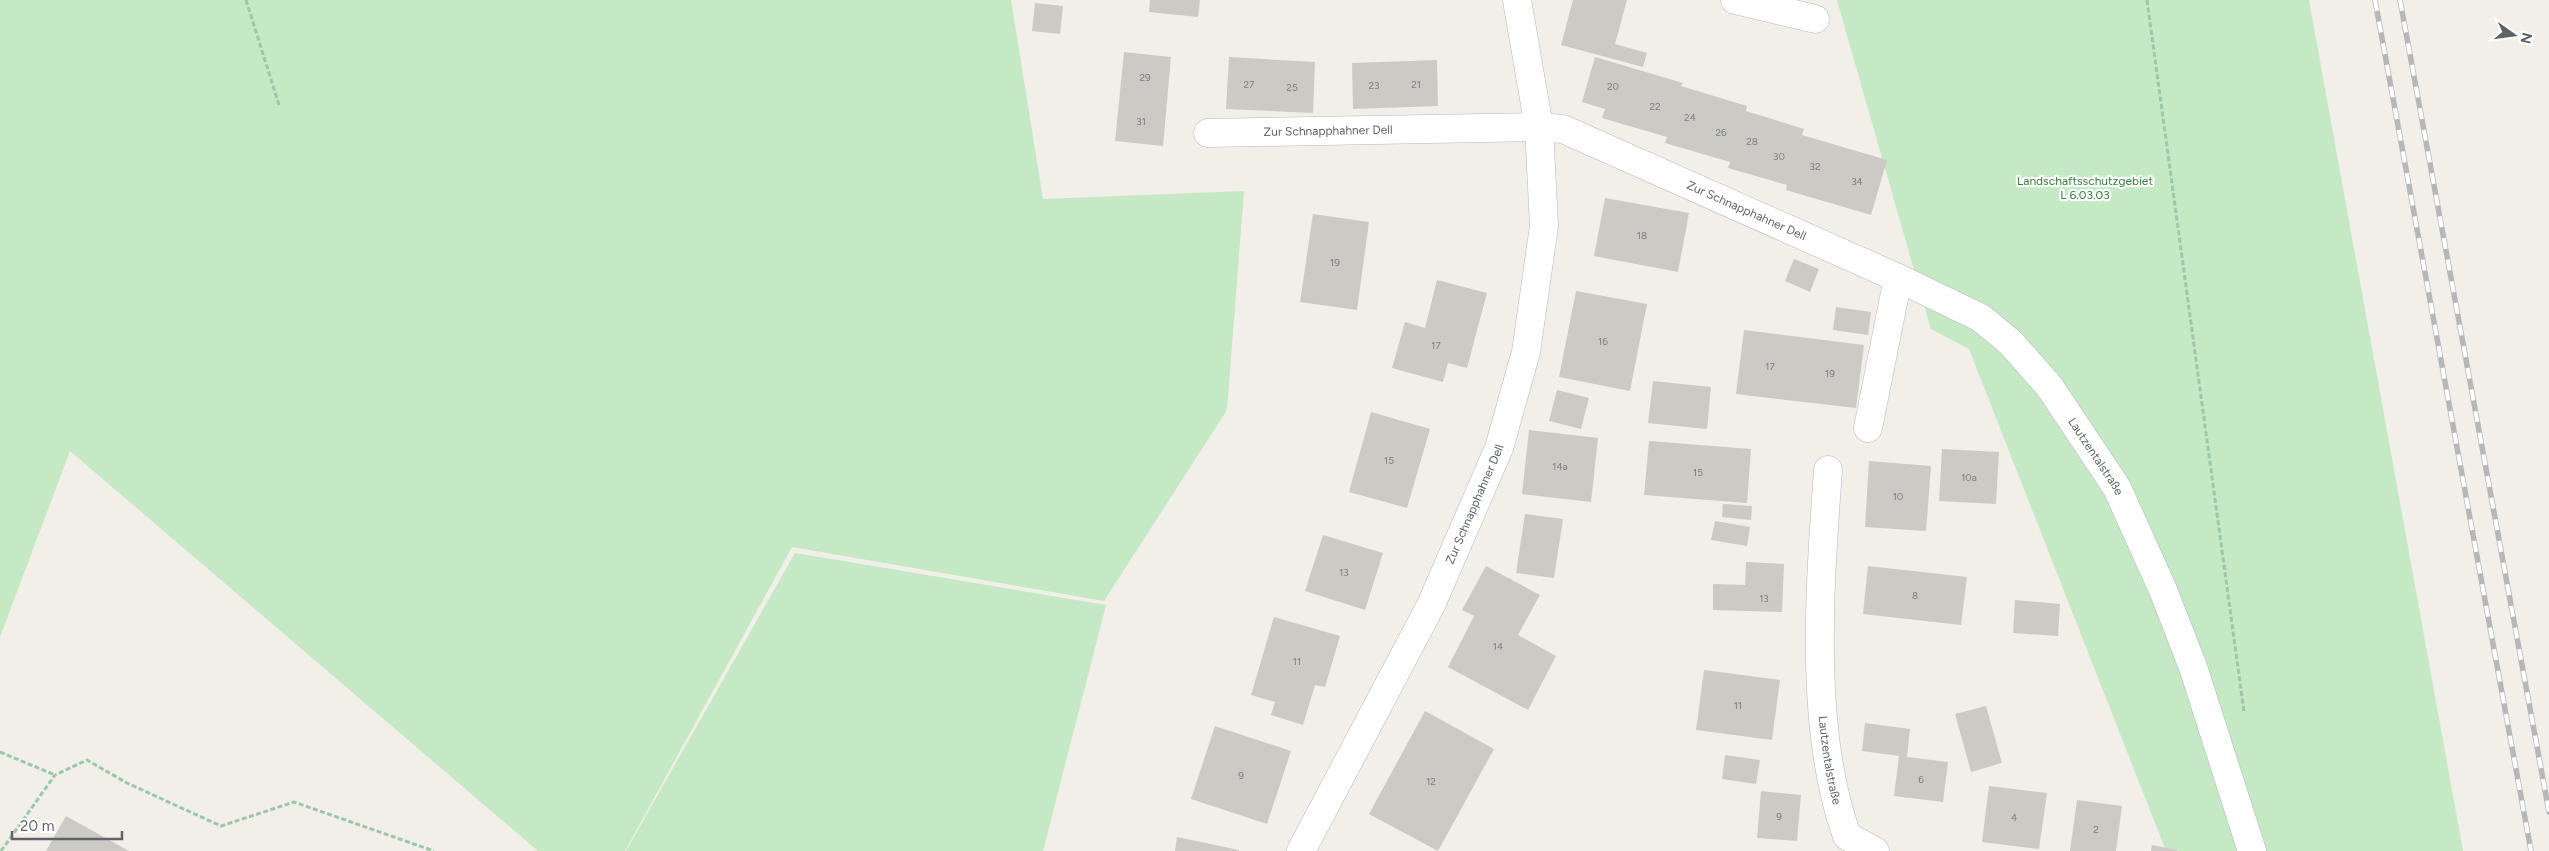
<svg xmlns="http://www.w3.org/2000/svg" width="2549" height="851" viewBox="0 0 2549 851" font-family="Figtree,sans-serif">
<rect width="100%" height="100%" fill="#f1efe8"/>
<path fill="#c5e8c5" d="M 0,0 L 1011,0 L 1043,199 L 1244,191 L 1227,410 L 1104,601 L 792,547 L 625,851 L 538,851 L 70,451 L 0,637 Z
M 1837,0 L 2309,0 L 2463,851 L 2166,851 L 1969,349 L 1931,329 Z
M 795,553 L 1106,605 L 1043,851 L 626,851 Z"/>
<path fill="#cccac5" d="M 1150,0 L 1200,0 L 1198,17 L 1149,12 Z
M 1573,0 L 1627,0 L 1615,44 L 1647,53 L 1643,67 L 1561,45 Z
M 1035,3 L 1063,6 L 1060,34 L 1032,31 Z
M 1124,52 L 1171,57 L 1163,146 L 1115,141 Z
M 1229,57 L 1315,62 L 1313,113 L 1226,109 Z
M 1595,57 L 1683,83 L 1681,86 L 1747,106 L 1746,111 L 1804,129 L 1802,135 L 1887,160 L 1871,215 L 1786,190 L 1787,185 L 1728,168 L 1730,162 L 1665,143 L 1667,137 L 1602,118 L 1605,109 L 1582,102 Z
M 1437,60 L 1438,106 L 1353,109 L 1352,63 Z
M 1605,198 L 1689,213 L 1678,272 L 1594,256 Z
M 1313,214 L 1369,222 L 1357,310 L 1300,302 Z
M 1794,259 L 1819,269 L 1810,292 L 1785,281 Z
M 1437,280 L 1487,293 L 1467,368 L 1448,363 L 1443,382 L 1392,368 L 1405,322 L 1425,328 Z
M 1576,291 L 1647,304 L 1630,391 L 1559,377 Z
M 1836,307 L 1871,312 L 1868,335 L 1833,330 Z
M 1744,330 L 1864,345 L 1856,408 L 1736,394 Z
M 1653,381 L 1711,387 L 1707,429 L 1648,423 Z
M 1557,390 L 1589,398 L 1581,429 L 1549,421 Z
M 1371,412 L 1430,429 L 1407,508 L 1349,492 Z
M 1529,430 L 1598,438 L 1591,502 L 1522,494 Z
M 1649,441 L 1751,449 L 1747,503 L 1644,495 Z
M 1942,449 L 1999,452 L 1996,504 L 1939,501 Z
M 1869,461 L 1931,466 L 1926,531 L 1865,527 Z
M 1723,504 L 1752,506 L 1751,520 L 1722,517 Z
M 1525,514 L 1563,519 L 1554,578 L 1516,573 Z
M 1715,521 L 1750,527 L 1747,546 L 1711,540 Z
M 1323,535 L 1383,553 L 1365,610 L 1305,591 Z
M 1746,562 L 1784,564 L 1782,612 L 1713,610 L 1713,584 L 1745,585 Z
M 1486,566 L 1540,595 L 1518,635 L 1556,656 L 1528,710 L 1448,667 L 1474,616 L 1462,610 Z
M 1868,566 L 1967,577 L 1961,625 L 1863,614 Z
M 2015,600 L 2060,604 L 2058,636 L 2013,633 Z
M 1274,617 L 1340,636 L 1325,687 L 1315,685 L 1303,725 L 1271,715 L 1275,702 L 1251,695 Z
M 1704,670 L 1780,680 L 1772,740 L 1696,730 Z
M 1986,706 L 2002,763 L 1971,772 L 1955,714 Z
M 1425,711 L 1494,749 L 1438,851 L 1369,814 Z
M 1865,723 L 1910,729 L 1907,757 L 1948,762 L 1943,802 L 1894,796 L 1899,756 L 1862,751 Z
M 1215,726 L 1291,751 L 1267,824 L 1191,799 Z
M 1725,755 L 1760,760 L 1756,784 L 1722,779 Z
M 1989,786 L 2047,793 L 2039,849 L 1982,842 Z
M 1761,791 L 1801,795 L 1797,841 L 1757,838 Z
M 2077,800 L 2122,806 L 2116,851 L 2070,851 Z
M 66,816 L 129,851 L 46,851 Z
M 1177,837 L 1239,850 L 1239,851 L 1175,851 Z
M 2152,845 L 2177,850 L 2177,851 L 2151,851 Z"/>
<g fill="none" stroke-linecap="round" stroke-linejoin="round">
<g stroke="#b5b8bc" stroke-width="29">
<g id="minor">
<path d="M 1735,0 L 1815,19"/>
<path id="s1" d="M 1208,133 L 1539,127 L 1563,129 L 1898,278 L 1981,318 L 2011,343 L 2049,386 L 2117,488 L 2163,590 L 2193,667 L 2252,851"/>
<path d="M 1868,428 L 1898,278"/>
<path id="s2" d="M 1828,470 C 1820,584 1808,728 1847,836 L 1875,851"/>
<path id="s3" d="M 1301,851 L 1431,605 L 1499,448 L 1526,352 L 1544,226 L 1539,127 L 1517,0"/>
</g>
</g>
<path stroke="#9cc7a9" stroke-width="3" stroke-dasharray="5 2.5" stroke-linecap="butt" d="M 246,0 L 279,105
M 2147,0 L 2244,712
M 0,752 L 55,775
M 1,851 L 55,775 L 87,760 L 127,783 L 221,826 L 294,802 L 434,851"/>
<use href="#minor" stroke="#fff" stroke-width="28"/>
<g stroke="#b6b7b8" stroke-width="5.5">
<path id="rail" d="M 2375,0 L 2531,851
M 2400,0 L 2549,812"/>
</g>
<use href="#rail" stroke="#fff" stroke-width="4" stroke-dasharray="11" stroke-linecap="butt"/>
</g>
<g text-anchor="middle" stroke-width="4.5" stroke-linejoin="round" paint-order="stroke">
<g font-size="10" fill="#7a7d7f">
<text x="1145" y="81">29</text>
<text x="1249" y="88">27</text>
<text x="1416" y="88">21</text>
<text x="1374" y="89">23</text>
<text x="1613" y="90">20</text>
<text x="1292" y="91">25</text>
<text x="1655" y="110">22</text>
<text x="1690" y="121">24</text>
<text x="1141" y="125">31</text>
<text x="1721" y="136">26</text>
<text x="1752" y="145">28</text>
<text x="1779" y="160">30</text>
<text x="1815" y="170">32</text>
<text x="1857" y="185">34</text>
<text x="1642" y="239">18</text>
<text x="1335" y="266">19</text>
<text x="1603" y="345">16</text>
<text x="1436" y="349">17</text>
<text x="1770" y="370">17</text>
<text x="1830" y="377">19</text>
<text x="1389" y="464">15</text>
<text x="1560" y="470">14a</text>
<text x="1698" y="476">15</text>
<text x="1969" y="481">10a</text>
<text x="1898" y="500">10</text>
<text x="1344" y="576">13</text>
<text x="1915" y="599">8</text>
<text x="1764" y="602">13</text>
<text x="1498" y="650">14</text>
<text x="1297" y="665">11</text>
<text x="1738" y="709">11</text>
<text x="1241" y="779">9</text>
<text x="1921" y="783">6</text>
<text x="1431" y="785">12</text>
<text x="1779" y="820">9</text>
<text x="2014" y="821">4</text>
<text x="2096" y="833">2</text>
</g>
<g font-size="12" fill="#5f6368" stroke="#fff">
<text dy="4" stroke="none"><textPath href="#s1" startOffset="120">Zur Schnapphahner Dell</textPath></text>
<text dy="4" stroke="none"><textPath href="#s1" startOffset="556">Zur Schnapphahner Dell</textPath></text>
<text dy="4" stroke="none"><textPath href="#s1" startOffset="995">Lautzentalstraße</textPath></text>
<text dy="4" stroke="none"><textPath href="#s3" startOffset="388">Zur Schnapphahner Dell</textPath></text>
<text dy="4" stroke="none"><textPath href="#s2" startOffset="291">Lautzentalstraße</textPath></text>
</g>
<g font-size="12" fill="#348238" stroke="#fff">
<text x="2085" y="185">Landschaftsschutzgebiet<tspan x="2085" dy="14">L 6.03.03</tspan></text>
</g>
</g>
<g transform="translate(2514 35) rotate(104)" stroke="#ffffff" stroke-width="4" paint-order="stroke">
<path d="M0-4L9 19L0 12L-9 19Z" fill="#5f6368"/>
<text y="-8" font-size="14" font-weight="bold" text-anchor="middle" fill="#5f6368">N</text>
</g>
<path d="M12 831v8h110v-8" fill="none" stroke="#5f6368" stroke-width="2.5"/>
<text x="20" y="831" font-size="15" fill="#5f6368" stroke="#ffffff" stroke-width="4" paint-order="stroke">20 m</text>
</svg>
